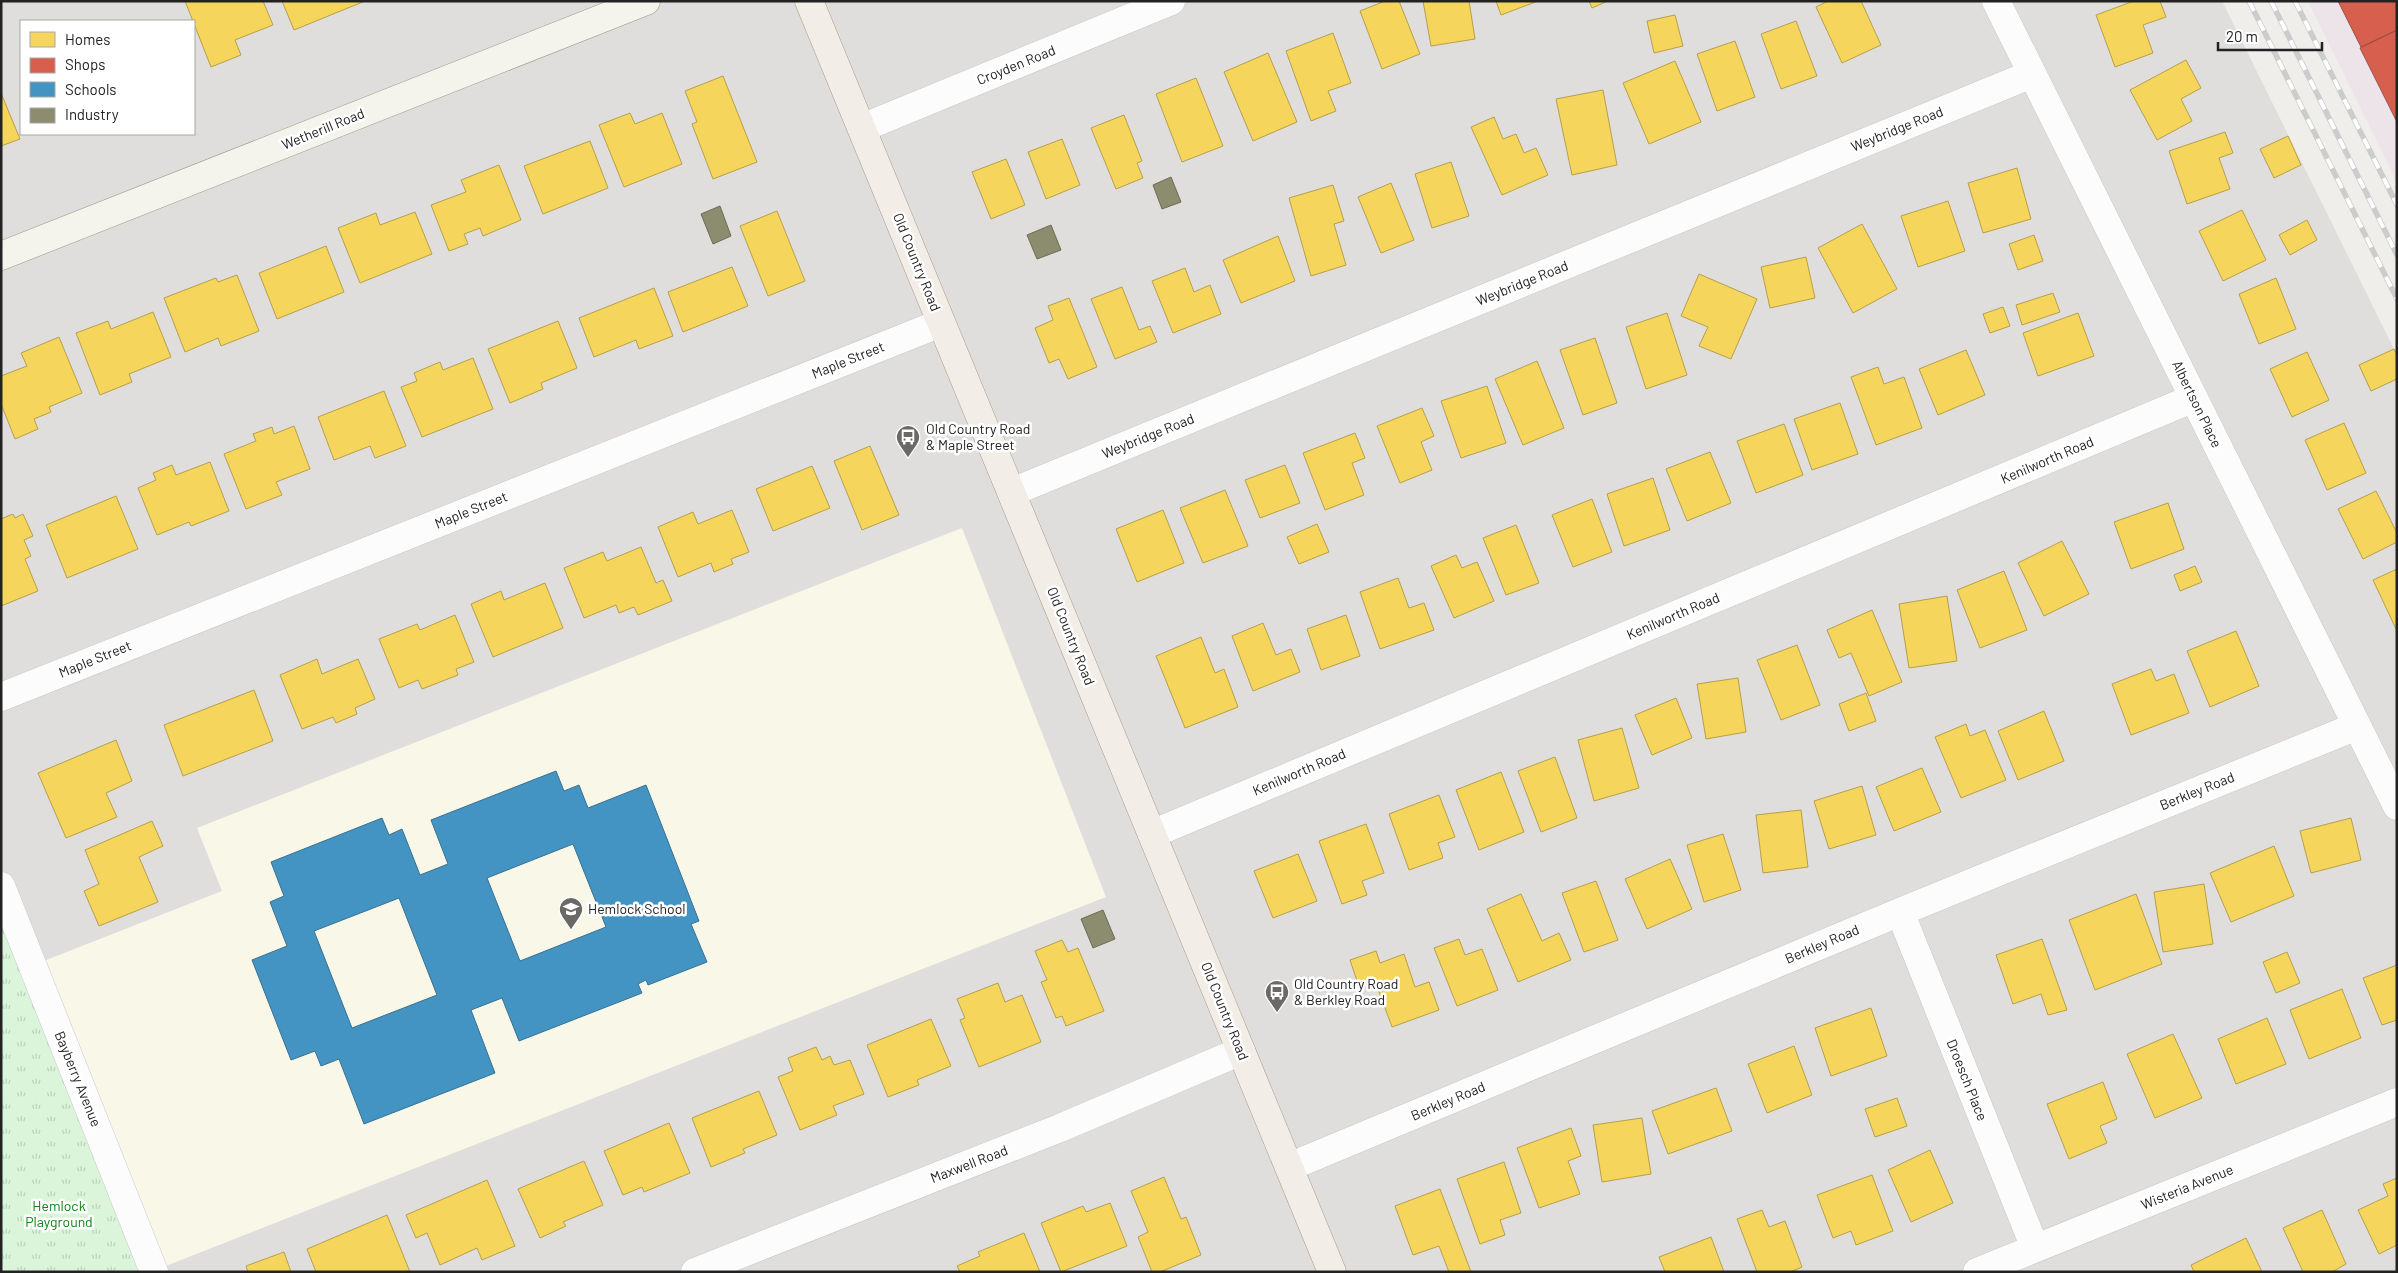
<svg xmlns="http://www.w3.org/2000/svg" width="2398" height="1273" viewBox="0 0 2398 1273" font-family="Barlow,sans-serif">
<defs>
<pattern id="park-tufts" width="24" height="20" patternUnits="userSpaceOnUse" patternTransform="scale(1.25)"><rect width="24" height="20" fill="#daf5da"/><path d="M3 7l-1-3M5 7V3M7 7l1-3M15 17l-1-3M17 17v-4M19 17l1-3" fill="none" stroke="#bbd2bb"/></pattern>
</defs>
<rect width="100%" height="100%" fill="#f0eeeb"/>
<path fill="#dfdedc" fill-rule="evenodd" d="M 1,1 L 2222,1 L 2397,355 L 2397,1272 L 1,1272 ZM 21,21 L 194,21 L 194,134 L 21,134 Z"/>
<path fill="#ede4e9" d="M 2308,1 L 2397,1 L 2397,183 Z"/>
<path fill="#f8f7e8" d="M 962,528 L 1106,897 L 153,1271 L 36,964 L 222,891 L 197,828 Z"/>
<path fill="url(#park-tufts)" d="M 1,911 L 142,1272 L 1,1272 Z"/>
<path fill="#f6d55c" stroke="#b69f4b" d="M 185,1 L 263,1 L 273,25 L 235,40 L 241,55 L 211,67 Z
M 282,1 L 365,1 L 294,30 Z
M 1385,1 L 1399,1 L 1420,54 L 1382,69 L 1360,11 Z
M 1423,1 L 1469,1 L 1475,39 L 1431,46 Z
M 1496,1 L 1538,1 L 1501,15 Z
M 1589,1 L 1608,1 L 1592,8 Z
M 1828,1 L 1861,1 L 1881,45 L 1842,63 L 1816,7 Z
M 2134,1 L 2160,1 L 2166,17 L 2143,25 L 2153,53 L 2115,67 L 2096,15 Z
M 1675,15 L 1683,46 L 1654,53 L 1647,21 Z
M 1796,21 L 1817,76 L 1781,89 L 1761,34 Z
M 1333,33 L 1351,83 L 1328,91 L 1336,111 L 1311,121 L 1286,51 Z
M 1735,41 L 1755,97 L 1717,111 L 1697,54 Z
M 1268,53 L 1297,122 L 1253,141 L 1224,72 Z
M 2186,60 L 2201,88 L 2181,99 L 2192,121 L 2157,140 L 2130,90 Z
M 1675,61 L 1701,122 L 1649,144 L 1623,83 Z
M 723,76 L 757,162 L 713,179 L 692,124 L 697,122 L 685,91 Z
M 1196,78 L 1223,146 L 1182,162 L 1156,94 Z
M 1603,90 L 1617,165 L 1572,175 L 1556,99 Z
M 1,93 L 20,139 L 1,146 Z
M 630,113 L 635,124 L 662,113 L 682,164 L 624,187 L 599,125 Z
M 1124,115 L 1142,161 L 1137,163 L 1143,178 L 1116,189 L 1091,128 Z
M 1494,117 L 1503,139 L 1516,134 L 1524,153 L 1536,148 L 1548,175 L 1502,195 L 1471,127 Z
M 2225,132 L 2233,153 L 2219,158 L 2230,189 L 2187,204 L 2169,151 Z
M 2288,136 L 2301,165 L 2274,178 L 2260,149 Z
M 1062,139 L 1080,185 L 1046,199 L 1028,152 Z
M 590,141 L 608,188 L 543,214 L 524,166 Z
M 1006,159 L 1025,205 L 991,219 L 972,172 Z
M 1451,162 L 1469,216 L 1432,228 L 1415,174 Z
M 499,165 L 521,220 L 483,236 L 480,228 L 464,234 L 468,244 L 449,251 L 431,205 L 466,192 L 461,180 Z
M 2017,168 L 2031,219 L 1983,233 L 1968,183 Z
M 1391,183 L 1414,240 L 1381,253 L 1358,197 Z
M 1333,185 L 1344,221 L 1334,224 L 1346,265 L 1311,276 L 1289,198 Z
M 1948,201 L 1965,251 L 1918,267 L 1901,216 Z
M 2242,210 L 2266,260 L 2223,281 L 2199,231 Z
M 777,211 L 805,281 L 768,296 L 740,226 Z
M 415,212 L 432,254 L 360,283 L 338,228 L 376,213 L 380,225 Z
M 2307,220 L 2317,240 L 2290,255 L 2279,235 Z
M 1862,224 L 1897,289 L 1853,313 L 1818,248 Z
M 2034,235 L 2043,261 L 2018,270 L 2009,244 Z
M 1278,236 L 1295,281 L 1241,303 L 1223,260 Z
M 326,246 L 344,292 L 277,319 L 259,273 Z
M 1806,257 L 1815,298 L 1770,308 L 1761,267 Z
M 732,267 L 748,306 L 683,332 L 668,292 Z
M 1185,268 L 1194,292 L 1210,285 L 1221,314 L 1173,333 L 1152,281 Z
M 1699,274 L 1757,299 L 1731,359 L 1699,346 L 1708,327 L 1681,316 Z
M 237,275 L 259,331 L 221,346 L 218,338 L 185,352 L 164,298 L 216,278 L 218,282 Z
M 2276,278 L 2296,329 L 2259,344 L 2239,294 Z
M 1122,287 L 1139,330 L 1150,326 L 1157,342 L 1115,359 L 1091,299 Z
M 654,288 L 673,336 L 639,349 L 636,340 L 594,357 L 579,318 Z
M 2053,293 L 2060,312 L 2022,325 L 2016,305 Z
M 1069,298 L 1097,367 L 1068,379 L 1059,359 L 1049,363 L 1035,328 L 1053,320 L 1048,306 Z
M 2003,307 L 2010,326 L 1990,333 L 1983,314 Z
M 153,312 L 171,357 L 129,374 L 132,382 L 100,395 L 76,333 L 108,321 L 111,329 Z
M 1667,313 L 1687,375 L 1646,389 L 1626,327 Z
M 2078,313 L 2094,356 L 2038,376 L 2023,333 Z
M 558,321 L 577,368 L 541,383 L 543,389 L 510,403 L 488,349 Z
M 59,337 L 82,393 L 49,407 L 51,412 L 34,419 L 38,429 L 15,439 L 1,404 L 1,376 L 27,366 L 21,353 Z
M 1595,338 L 1617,403 L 1583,415 L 1560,350 Z
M 2394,349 L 2397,355 L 2397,379 L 2371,391 L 2359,365 Z
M 1966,350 L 1985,395 L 1938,415 L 1919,369 Z
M 2307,352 L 2329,400 L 2292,417 L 2270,369 Z
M 473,358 L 493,409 L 422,437 L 401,387 L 417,381 L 414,373 L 440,362 L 443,370 Z
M 1537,361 L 1564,428 L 1523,445 L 1495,379 Z
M 1878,367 L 1884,384 L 1904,377 L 1922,428 L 1876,445 L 1851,377 Z
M 1487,386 L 1506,443 L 1461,458 L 1441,401 Z
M 384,391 L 406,446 L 375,458 L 370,446 L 334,460 L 318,417 Z
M 1840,403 L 1858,454 L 1812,470 L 1794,419 Z
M 1422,408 L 1434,436 L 1421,442 L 1432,470 L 1400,483 L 1377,426 Z
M 2344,423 L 2366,473 L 2327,490 L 2305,440 Z
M 1784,424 L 1803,475 L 1756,493 L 1737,441 Z
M 294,426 L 310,469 L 276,482 L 282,495 L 246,509 L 224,454 L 256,441 L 253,434 L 272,427 L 274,434 Z
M 1355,433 L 1365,458 L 1352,463 L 1364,495 L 1325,510 L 1303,453 Z
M 870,446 L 899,515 L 862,530 L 834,461 Z
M 1710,452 L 1731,503 L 1687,521 L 1666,469 Z
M 210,462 L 229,511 L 191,526 L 189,522 L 157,535 L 138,488 L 156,480 L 153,473 L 172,465 L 176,475 Z
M 1285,465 L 1300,503 L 1260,518 L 1245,480 Z
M 812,466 L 830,508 L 773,531 L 756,489 Z
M 1653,478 L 1670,530 L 1624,546 L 1607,494 Z
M 1225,490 L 1248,546 L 1203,563 L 1180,508 Z
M 2376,491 L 2397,533 L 2397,542 L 2363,559 L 2338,509 Z
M 116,496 L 138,549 L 67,578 L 46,525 Z
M 1592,499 L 1612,552 L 1573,567 L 1552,515 Z
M 2168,503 L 2184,549 L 2131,569 L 2114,522 Z
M 732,510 L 749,552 L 731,559 L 733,564 L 714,572 L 711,563 L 678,577 L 658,527 L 693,512 L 698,524 Z
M 1163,510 L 1184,563 L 1137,582 L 1116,529 Z
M 13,514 L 15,518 L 23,514 L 33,536 L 24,540 L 31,556 L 25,559 L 38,591 L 1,606 L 1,519 Z
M 1317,524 L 1329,552 L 1299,564 L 1287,537 Z
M 1516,525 L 1539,583 L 1506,595 L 1483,538 Z
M 2062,541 L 2089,594 L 2044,616 L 2018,563 Z
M 641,547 L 656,583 L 663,580 L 672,601 L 638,615 L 634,607 L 619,613 L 616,605 L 584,618 L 564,568 L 603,552 L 607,561 Z
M 1456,555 L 1462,568 L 1477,562 L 1494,601 L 1454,618 L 1431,566 Z
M 2195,566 L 2202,582 L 2180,591 L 2174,575 Z
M 2397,569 L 2397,629 L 2396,629 L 2373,580 Z
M 2004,571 L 2027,630 L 1980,648 L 1957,590 Z
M 1398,578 L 1409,608 L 1424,603 L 1434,630 L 1380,649 L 1360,592 Z
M 545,583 L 563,628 L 493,657 L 471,604 L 501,591 L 504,600 Z
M 1947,596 L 1957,661 L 1909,668 L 1899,604 Z
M 1872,610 L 1902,682 L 1869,696 L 1851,653 L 1839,658 L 1827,630 Z
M 455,615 L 474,662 L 456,669 L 458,675 L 422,689 L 418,680 L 399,688 L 379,639 L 417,624 L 420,630 Z
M 1346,615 L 1360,656 L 1321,670 L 1307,629 Z
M 1263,623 L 1276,655 L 1291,649 L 1300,672 L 1253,691 L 1232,636 Z
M 2236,631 L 2259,686 L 2210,707 L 2187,651 Z
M 1201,637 L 1215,673 L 1224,669 L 1238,707 L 1185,728 L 1156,656 Z
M 1797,645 L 1820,705 L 1781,720 L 1757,660 Z
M 317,659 L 322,674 L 358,659 L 375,699 L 355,708 L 357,714 L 336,723 L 333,717 L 302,729 L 280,675 Z
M 2151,669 L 2156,681 L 2174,674 L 2189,713 L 2131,735 L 2112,684 Z
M 1738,678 L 1746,732 L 1706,739 L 1697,684 Z
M 254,690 L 273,741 L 183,776 L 164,725 Z
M 1866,693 L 1876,721 L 1849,731 L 1839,704 Z
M 1676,698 L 1692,738 L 1652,755 L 1635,715 Z
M 2044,711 L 2064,761 L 2018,780 L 1998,731 Z
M 1966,724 L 1970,736 L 1985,730 L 2006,780 L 1961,798 L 1935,737 Z
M 1622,728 L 1639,788 L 1594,801 L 1578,740 Z
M 116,740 L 132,781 L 106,793 L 117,817 L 66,838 L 38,773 Z
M 1555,757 L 1577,818 L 1541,832 L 1518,771 Z
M 1922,768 L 1941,812 L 1894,831 L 1876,787 Z
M 1501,772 L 1524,832 L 1479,850 L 1456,790 Z
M 1862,786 L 1876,835 L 1829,849 L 1814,801 Z
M 1439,795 L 1455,837 L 1438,843 L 1443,858 L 1409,870 L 1389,814 Z
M 1801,810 L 1808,867 L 1763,873 L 1756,815 Z
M 2351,818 L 2361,860 L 2311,873 L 2300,831 Z
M 152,821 L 163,846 L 139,857 L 158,902 L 99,926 L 84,891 L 99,884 L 85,850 Z
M 1366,824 L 1384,873 L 1362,881 L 1367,895 L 1342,904 L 1319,841 Z
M 1723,834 L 1741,890 L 1704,902 L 1687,845 Z
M 2274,846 L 2294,896 L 2231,922 L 2210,873 Z
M 1298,854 L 1317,901 L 1273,918 L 1254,871 Z
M 1670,859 L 1692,909 L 1647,929 L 1625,879 Z
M 1596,881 L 1618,940 L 1584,952 L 1562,893 Z
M 2204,884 L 2213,944 L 2163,952 L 2154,892 Z
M 1521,894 L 1542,941 L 1559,933 L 1571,960 L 1518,982 L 1487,909 Z
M 2136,894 L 2162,964 L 2095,990 L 2069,920 Z
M 1459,939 L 1465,955 L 1482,949 L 1498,990 L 1457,1006 L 1434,948 Z
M 2042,939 L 2067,1010 L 2048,1015 L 2041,994 L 2013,1004 L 1996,955 Z
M 1062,940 L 1068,952 L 1078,948 L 1104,1011 L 1066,1026 L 1062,1016 L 1056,1018 L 1041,982 L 1047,980 L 1035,951 Z
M 1376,951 L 1380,963 L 1404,954 L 1415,987 L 1429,982 L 1439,1010 L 1392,1027 L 1374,978 L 1358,984 L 1350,960 Z
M 2287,952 L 2300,983 L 2276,993 L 2263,962 Z
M 2397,965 L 2397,1020 L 2382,1025 L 2363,978 Z
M 998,983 L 1005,1002 L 1022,995 L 1041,1042 L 979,1067 L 960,1020 L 965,1018 L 957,999 Z
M 2342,989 L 2361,1038 L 2309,1059 L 2290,1010 Z
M 1871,1008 L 1887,1056 L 1831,1076 L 1815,1028 Z
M 2267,1018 L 2286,1064 L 2236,1084 L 2218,1039 Z
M 931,1019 L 951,1066 L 917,1080 L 919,1085 L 888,1097 L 867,1045 Z
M 2173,1034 L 2202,1098 L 2155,1118 L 2127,1054 Z
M 1794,1046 L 1812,1095 L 1767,1113 L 1748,1064 Z
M 816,1047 L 822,1060 L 830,1056 L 834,1065 L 850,1060 L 864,1094 L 833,1106 L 837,1115 L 800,1130 L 778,1077 L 793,1071 L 788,1058 Z
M 2103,1082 L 2117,1119 L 2100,1126 L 2107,1143 L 2069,1159 L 2047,1104 Z
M 1716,1088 L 1732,1131 L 1668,1154 L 1652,1111 Z
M 759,1091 L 777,1135 L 743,1149 L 745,1153 L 711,1167 L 692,1118 Z
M 1897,1098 L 1907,1126 L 1875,1137 L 1865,1109 Z
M 1642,1118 L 1651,1174 L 1602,1182 L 1593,1125 Z
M 669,1123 L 690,1173 L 644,1192 L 642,1187 L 623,1195 L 604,1151 Z
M 1571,1128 L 1581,1156 L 1568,1161 L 1580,1194 L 1539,1208 L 1517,1148 Z
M 1930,1150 L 1953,1203 L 1911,1222 L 1888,1170 Z
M 584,1161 L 603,1205 L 563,1222 L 566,1226 L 540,1238 L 518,1189 Z
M 1504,1162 L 1521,1213 L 1500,1220 L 1505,1235 L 1480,1244 L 1457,1179 Z
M 1872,1175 L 1893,1231 L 1856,1245 L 1851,1231 L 1833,1238 L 1817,1195 Z
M 1164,1177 L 1181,1219 L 1186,1217 L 1201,1255 L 1160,1272 L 1152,1272 L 1138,1237 L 1148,1232 L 1131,1191 Z
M 2397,1178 L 2397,1245 L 2379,1254 L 2358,1210 L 2388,1196 L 2383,1184 Z
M 487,1180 L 515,1246 L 482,1260 L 477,1248 L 440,1265 L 427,1233 L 416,1238 L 406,1215 Z
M 1440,1189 L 1471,1272 L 1449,1272 L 1439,1246 L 1413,1255 L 1395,1206 Z
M 1110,1203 L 1127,1246 L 1061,1272 L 1041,1223 L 1083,1206 L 1086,1212 Z
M 1762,1210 L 1769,1227 L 1785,1221 L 1802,1267 L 1790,1272 L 1757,1272 L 1737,1219 Z
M 2322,1210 L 2346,1264 L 2332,1272 L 2303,1272 L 2283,1228 Z
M 387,1215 L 410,1272 L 316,1272 L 307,1249 Z
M 1024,1233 L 1040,1272 L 960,1272 L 957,1266 L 980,1256 L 978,1252 Z
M 1711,1237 L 1724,1272 L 1665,1272 L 1659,1257 Z
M 2246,1238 L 2262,1272 L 2194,1272 L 2191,1265 Z
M 284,1252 L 291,1272 L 248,1272 L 246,1266 Z"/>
<path fill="#d6604d" stroke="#a04d40" d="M 2338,1 L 2397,1 L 2397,30 L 2361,47 Z
M 2397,30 L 2397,122 L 2360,48 Z"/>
<path fill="#4393c3" stroke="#397193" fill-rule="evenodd" d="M 556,771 L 564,791 L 579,785 L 588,808 L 646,785 L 699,921 L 691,924 L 707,962 L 648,985 L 646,980 L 638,984 L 642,993 L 519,1041 L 502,998 L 471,1010 L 495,1073 L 364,1124 L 339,1059 L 321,1066 L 315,1051 L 291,1060 L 252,960 L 287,946 L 270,902 L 284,896 L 271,862 L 382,818 L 389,835 L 402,829 L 420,875 L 448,864 L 431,820 ZM 573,844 L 606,927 L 520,961 L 487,878 ZM 399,898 L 437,995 L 352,1028 L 314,931 Z"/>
<path fill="#8c8c6e" stroke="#6c6c57" d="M 1171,177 L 1181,202 L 1162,209 L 1153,185 Z
M 720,206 L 731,236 L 713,244 L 701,214 Z
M 1051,225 L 1061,250 L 1037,259 L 1027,235 Z
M 1103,910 L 1115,939 L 1093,948 L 1081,919 Z"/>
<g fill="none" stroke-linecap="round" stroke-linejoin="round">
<g stroke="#c9c8c7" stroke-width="29">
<path id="street" d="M 1996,1 L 2397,806
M 862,128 L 1171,1
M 1012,492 L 2032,74
M 1,697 L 941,323
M 1152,834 L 2194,398
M 1,886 L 154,1272
M 1900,912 L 2035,1248
M 1289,1167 L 1900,912 L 2357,726
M 695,1272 L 1060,1128 L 1241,1051
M 1977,1272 L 2397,1102"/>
</g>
<g stroke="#999a82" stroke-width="29">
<path id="secondary" d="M 1,256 L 646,1"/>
</g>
<g stroke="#a79c86" stroke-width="29">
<path id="primary" d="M 809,1 L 1332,1272"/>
</g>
<use href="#street" stroke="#fdfcfc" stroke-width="28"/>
<use href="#secondary" stroke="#f4f4ed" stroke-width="28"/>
<use href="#primary" stroke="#f3ede7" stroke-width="28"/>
<g stroke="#ccc" stroke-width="5.5">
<path id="rail" d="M 2249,1 L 2397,299
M 2271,1 L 2397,255
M 2295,1 L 2397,205"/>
</g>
<use href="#rail" stroke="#fff" stroke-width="4" stroke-dasharray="11" stroke-linecap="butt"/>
</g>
<defs>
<g id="bus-pin" transform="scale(1.25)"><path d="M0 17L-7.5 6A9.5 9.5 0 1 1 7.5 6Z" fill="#6a6968" stroke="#fff"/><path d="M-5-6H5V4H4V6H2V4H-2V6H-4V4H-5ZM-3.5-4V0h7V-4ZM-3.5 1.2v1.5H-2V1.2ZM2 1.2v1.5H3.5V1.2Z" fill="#fff"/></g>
<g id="school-pin" transform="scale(1.25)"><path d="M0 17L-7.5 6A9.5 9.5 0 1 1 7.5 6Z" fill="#6a6968" stroke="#fff"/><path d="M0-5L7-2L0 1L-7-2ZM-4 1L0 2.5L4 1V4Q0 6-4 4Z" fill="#fff"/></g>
</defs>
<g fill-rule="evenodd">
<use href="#bus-pin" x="908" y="437"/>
<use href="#school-pin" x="571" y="909"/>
<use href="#bus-pin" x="1277" y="992"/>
</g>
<g text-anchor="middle" stroke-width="5" stroke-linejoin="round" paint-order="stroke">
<g font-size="14" fill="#222" stroke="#fff">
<text transform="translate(1016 65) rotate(-22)" y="5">Croyden Road</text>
<text transform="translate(323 129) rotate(-22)" y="5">Wetherill Road</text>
<text transform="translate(1897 129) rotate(-22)" y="5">Weybridge Road</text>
<text transform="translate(917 262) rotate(68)" y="5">Old Country Road</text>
<text transform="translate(1522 283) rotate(-22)" y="5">Weybridge Road</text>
<text transform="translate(848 360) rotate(-22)" y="5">Maple Street</text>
<text transform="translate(2197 404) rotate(64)" y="5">Albertson Place</text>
<text transform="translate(1148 436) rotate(-22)" y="5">Weybridge Road</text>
<text transform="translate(2047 460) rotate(-23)" y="5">Kenilworth Road</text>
<text transform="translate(471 510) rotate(-22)" y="5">Maple Street</text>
<text transform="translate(1673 616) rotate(-23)" y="5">Kenilworth Road</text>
<text transform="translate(1071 636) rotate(68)" y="5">Old Country Road</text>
<text transform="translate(95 659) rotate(-22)" y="5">Maple Street</text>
<text transform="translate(1299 772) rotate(-23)" y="5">Kenilworth Road</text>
<text transform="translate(2197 791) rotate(-22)" y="5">Berkley Road</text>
<text transform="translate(1822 944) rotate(-23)" y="5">Berkley Road</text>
<text transform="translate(1225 1011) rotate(68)" y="5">Old Country Road</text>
<text transform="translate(78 1079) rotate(68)" y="5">Bayberry Avenue</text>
<text transform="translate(1967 1080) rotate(68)" y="5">Droesch Place</text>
<text transform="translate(1448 1101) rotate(-23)" y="5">Berkley Road</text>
<text transform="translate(969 1164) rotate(-21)" y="5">Maxwell Road</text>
<text transform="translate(2187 1187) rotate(-22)" y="5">Wisteria Avenue</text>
</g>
<g font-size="14" fill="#222" stroke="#fff" text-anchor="start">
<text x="926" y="434">Old Country Road<tspan x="926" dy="16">&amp; Maple Street</tspan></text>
<text x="588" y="914">Hemlock School</text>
<text x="1294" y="989">Old Country Road<tspan x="1294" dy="16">&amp; Berkley Road</tspan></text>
</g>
<g font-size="14" fill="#0c8416" stroke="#fff">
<text x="59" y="1211">Hemlock<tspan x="59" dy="16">Playground</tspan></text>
</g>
</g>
<rect width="2398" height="1273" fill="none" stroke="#222222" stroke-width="5"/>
<rect x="20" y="20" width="175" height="115" fill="#ffffff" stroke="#a7a7a7"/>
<rect x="30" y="32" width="25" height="15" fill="#f6d55c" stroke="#a7a7a7"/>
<text x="65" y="45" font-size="15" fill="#222222">Homes</text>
<rect x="30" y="58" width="25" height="15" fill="#d6604d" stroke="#a7a7a7"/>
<text x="65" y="70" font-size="15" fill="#222222">Shops</text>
<rect x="30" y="82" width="25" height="15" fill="#4393c3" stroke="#a7a7a7"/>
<text x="65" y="95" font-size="15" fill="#222222">Schools</text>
<rect x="30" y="108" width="25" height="15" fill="#8c8c6e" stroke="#a7a7a7"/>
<text x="65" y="120" font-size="15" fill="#222222">Industry</text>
<path d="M2218 42v8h104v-8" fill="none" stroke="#222222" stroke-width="2.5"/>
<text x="2226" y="42" font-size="15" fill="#222222" stroke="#ffffff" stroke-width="4" paint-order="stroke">20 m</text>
</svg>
